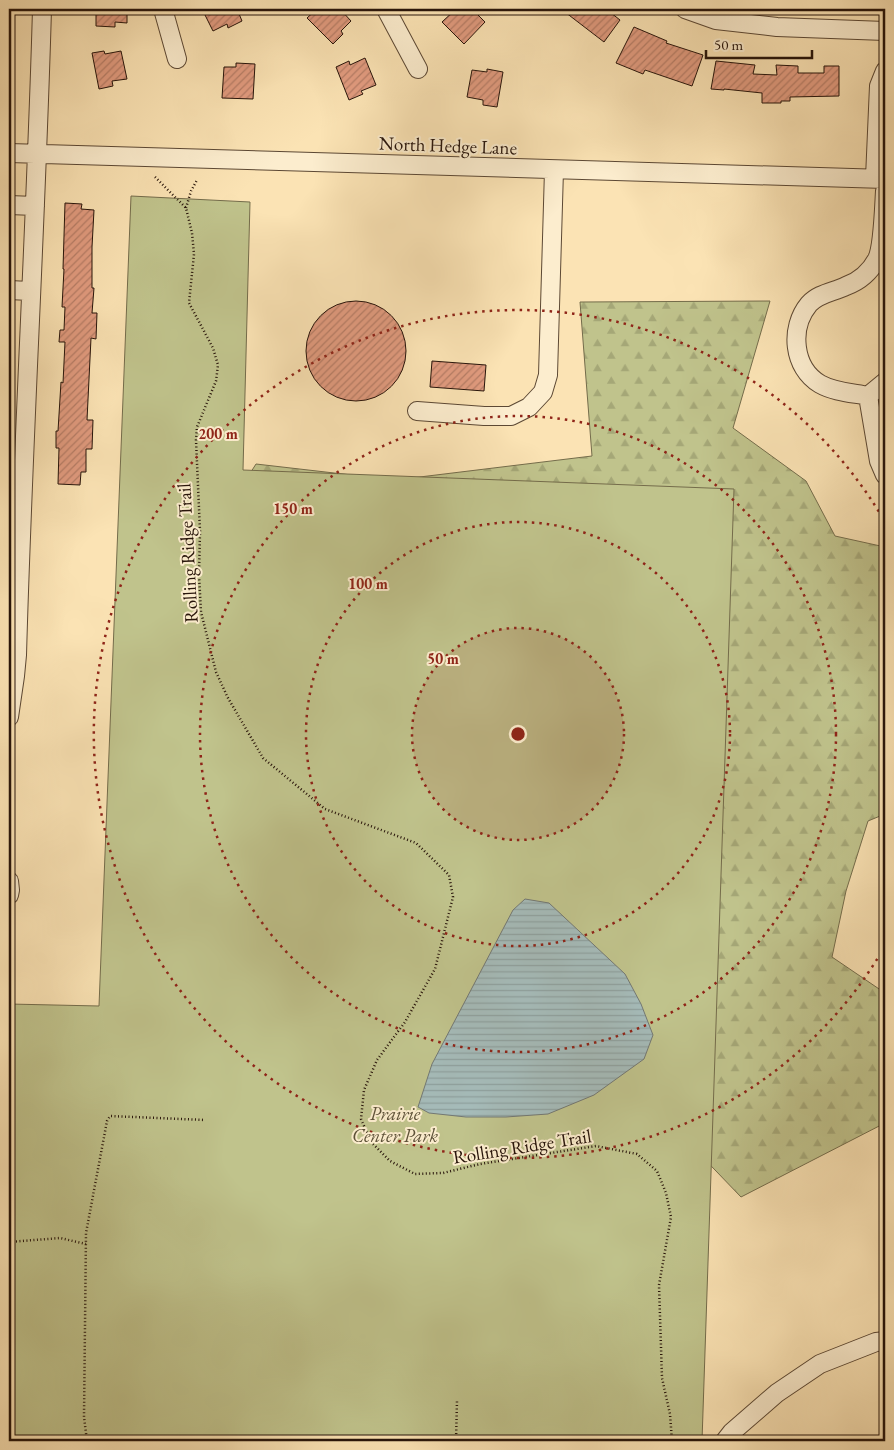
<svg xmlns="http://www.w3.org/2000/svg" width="894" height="1450" viewBox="0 0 894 1450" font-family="'EB Garamond',serif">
<defs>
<pattern id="forest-firs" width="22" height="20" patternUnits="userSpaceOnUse" patternTransform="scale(1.25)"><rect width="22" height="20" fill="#c0c38c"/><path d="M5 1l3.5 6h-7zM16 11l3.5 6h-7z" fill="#a5a777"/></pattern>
<pattern id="water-rules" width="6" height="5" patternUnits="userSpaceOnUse" patternTransform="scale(1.25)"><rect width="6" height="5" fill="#a5bbb9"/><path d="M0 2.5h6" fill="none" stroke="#8ea09e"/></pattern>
<pattern id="building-hatch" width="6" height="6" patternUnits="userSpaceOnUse" patternTransform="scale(1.25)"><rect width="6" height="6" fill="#e19b7f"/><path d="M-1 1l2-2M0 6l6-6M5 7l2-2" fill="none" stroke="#b67d66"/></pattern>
</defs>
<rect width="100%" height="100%" fill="#fbe3b4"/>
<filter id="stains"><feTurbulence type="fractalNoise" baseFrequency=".004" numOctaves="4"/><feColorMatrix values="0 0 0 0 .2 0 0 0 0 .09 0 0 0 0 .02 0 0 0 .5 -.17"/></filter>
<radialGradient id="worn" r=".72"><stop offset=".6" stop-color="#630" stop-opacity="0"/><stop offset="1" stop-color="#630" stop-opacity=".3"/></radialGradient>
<path fill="url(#forest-firs)" stroke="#746c4b" d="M 770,301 L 733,428 L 806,481 L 835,536 L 885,547 L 885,814 L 868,821 L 846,891 L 832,957 L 885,993 L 885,1123 L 741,1197 L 665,1118 L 233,500 L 256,464 L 395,480 L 592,456 L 580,302 Z"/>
<path fill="#c0c38c" stroke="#746c4b" d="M 131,196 L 250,202 L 243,470 L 734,489 L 702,1441 L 9,1441 L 9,1004 L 99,1006 Z"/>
<path fill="url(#water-rules)" stroke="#737873" d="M 525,899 L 549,903 L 625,974 L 641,1004 L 653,1035 L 644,1059 L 594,1095 L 548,1114 L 506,1117 L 466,1117 L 429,1113 L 418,1107 L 432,1064 L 513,910 Z"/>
<path fill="url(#building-hatch)" stroke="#27140a" d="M 96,9 L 127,9 L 127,23 L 115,22 L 115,27 L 96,26 Z
M 202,9 L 237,9 L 242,21 L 228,28 L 227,24 L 213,31 Z
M 317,9 L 340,9 L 351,21 L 341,31 L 343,34 L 333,44 L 307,18 Z
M 456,9 L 472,9 L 485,22 L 464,44 L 442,22 Z
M 561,9 L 606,9 L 620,20 L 604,42 Z
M 634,27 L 667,41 L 666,43 L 703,55 L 692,86 L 645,70 L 643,74 L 616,63 Z
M 104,51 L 105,54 L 121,51 L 127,79 L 112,81 L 113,86 L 99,89 L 92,53 Z
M 365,58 L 376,85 L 361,91 L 363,94 L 349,100 L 336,67 L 349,61 L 350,65 Z
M 716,61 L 755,65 L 753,74 L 777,75 L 776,65 L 798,66 L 798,73 L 824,73 L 824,66 L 839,66 L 839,96 L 790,97 L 790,101 L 781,101 L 781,103 L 762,103 L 762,93 L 724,89 L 724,90 L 711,89 Z
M 236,63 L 255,64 L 253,99 L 222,98 L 224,67 L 236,67 Z
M 487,69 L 503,72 L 497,107 L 483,105 L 483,100 L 467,97 L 472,70 L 487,72 Z
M 65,203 L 82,204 L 81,209 L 94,210 L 92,247 L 92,288 L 94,288 L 92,313 L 97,313 L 96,339 L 91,338 L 87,420 L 93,420 L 92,449 L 86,449 L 86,472 L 81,472 L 80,485 L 58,484 L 59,448 L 56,448 L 56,431 L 58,431 L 61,382 L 63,383 L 65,342 L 59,342 L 60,330 L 64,330 L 65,307 L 62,307 L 64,269 L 63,269 Z
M306 351a50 50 0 1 1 100 0a50 50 0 1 1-100 0Z
M 432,361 L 486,365 L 484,391 L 430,387 Z"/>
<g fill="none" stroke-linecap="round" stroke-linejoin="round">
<g stroke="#5c4834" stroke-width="20">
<path id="minor" d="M 163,9 L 177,59
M 386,9 L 418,69
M 685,9 L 716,20 L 777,27 L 885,31
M 9,153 L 885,179
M 875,178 L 879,86 L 885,71
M 885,191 C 884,207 883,247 877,259 C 870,272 860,281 846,286 C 834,292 819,293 809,304 C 789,328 793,368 820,384 C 834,392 853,393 868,396 L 885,382
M 9,205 L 35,206
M 9,290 L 30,291
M 868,396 L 879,461 L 885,475
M 417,411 L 484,416 L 511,416 L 529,407 L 543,392 L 548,375 L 554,170
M 9,717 L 15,676 L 17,655 C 23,439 36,224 42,9
M 9,881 L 10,890 L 9,895
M 725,1441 L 732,1432 L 777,1393 L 820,1364 L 876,1342 L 885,1341"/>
</g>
<path stroke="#27140a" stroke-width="2.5" stroke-dasharray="1 2.5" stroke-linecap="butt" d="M 155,177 L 186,208 L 192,233 L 194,254 L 189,303 L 213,348 L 218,365 L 216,381 L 197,427 L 196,440 L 200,531 L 199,575 L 201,612 L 216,672 L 228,698 L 263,758 L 325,809 L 416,843 L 449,875 L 453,897 L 435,969 L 405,1022 L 377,1060 L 364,1090 L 361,1119 L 371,1142 L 390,1161 L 415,1174 L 443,1173 L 480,1164 L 596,1146 L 637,1154 L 657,1171 L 666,1193 L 671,1217 L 659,1285 L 662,1378 L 670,1414 L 672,1441
M 186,208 L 191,191 L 197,180
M 9,1242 L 60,1238 L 86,1244
M 87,1441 L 84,1417 L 86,1233 L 107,1121 L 110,1116 L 205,1120
M 456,1441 L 457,1401"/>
<use href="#minor" stroke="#fcedce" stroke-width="18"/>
</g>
<circle cx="518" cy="734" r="106" fill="#8f2418" fill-opacity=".12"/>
<g fill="none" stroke="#8f2418" stroke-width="2.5" stroke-dasharray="2.5 5">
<circle cx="518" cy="734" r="106"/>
<circle cx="518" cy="734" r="212"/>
<circle cx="518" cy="734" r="318"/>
<path d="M885 946A424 424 0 1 1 885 522"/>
</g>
<g text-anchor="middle" stroke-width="4" stroke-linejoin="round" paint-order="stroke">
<g font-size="19" fill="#27140a" stroke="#fcedce">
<text transform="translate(448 145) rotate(2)" y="7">North Hedge Lane</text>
<text transform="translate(187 553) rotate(-93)" y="7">Rolling Ridge Trail</text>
<text transform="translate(522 1146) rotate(-9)" y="7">Rolling Ridge Trail</text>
</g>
<g font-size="19" font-style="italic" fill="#5d5138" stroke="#fcedce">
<text x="395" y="1120">Prairie<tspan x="395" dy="22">Center Park</tspan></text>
</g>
</g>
<circle cx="518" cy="734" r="8" fill="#8f2418" stroke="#fcedce" stroke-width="2.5"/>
<g font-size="15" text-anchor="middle" font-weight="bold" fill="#8f2418" stroke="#fcedce" stroke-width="4" stroke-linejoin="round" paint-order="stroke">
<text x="218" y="439">200 m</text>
<text x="293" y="514">150 m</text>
<text x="368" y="589">100 m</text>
<text x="443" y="664">50 m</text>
</g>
<rect width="894" height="1450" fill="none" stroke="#fbe3b4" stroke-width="30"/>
<rect x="10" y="10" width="874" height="1430" fill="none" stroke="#27140a" stroke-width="2.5"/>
<rect x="15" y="15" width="864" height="1420" fill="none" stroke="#27140a"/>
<path d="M706 50v8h106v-8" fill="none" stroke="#27140a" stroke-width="2.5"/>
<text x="714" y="50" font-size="15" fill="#27140a" stroke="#fcedce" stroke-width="4" paint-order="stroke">50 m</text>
<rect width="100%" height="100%" filter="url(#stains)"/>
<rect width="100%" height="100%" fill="url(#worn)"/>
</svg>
